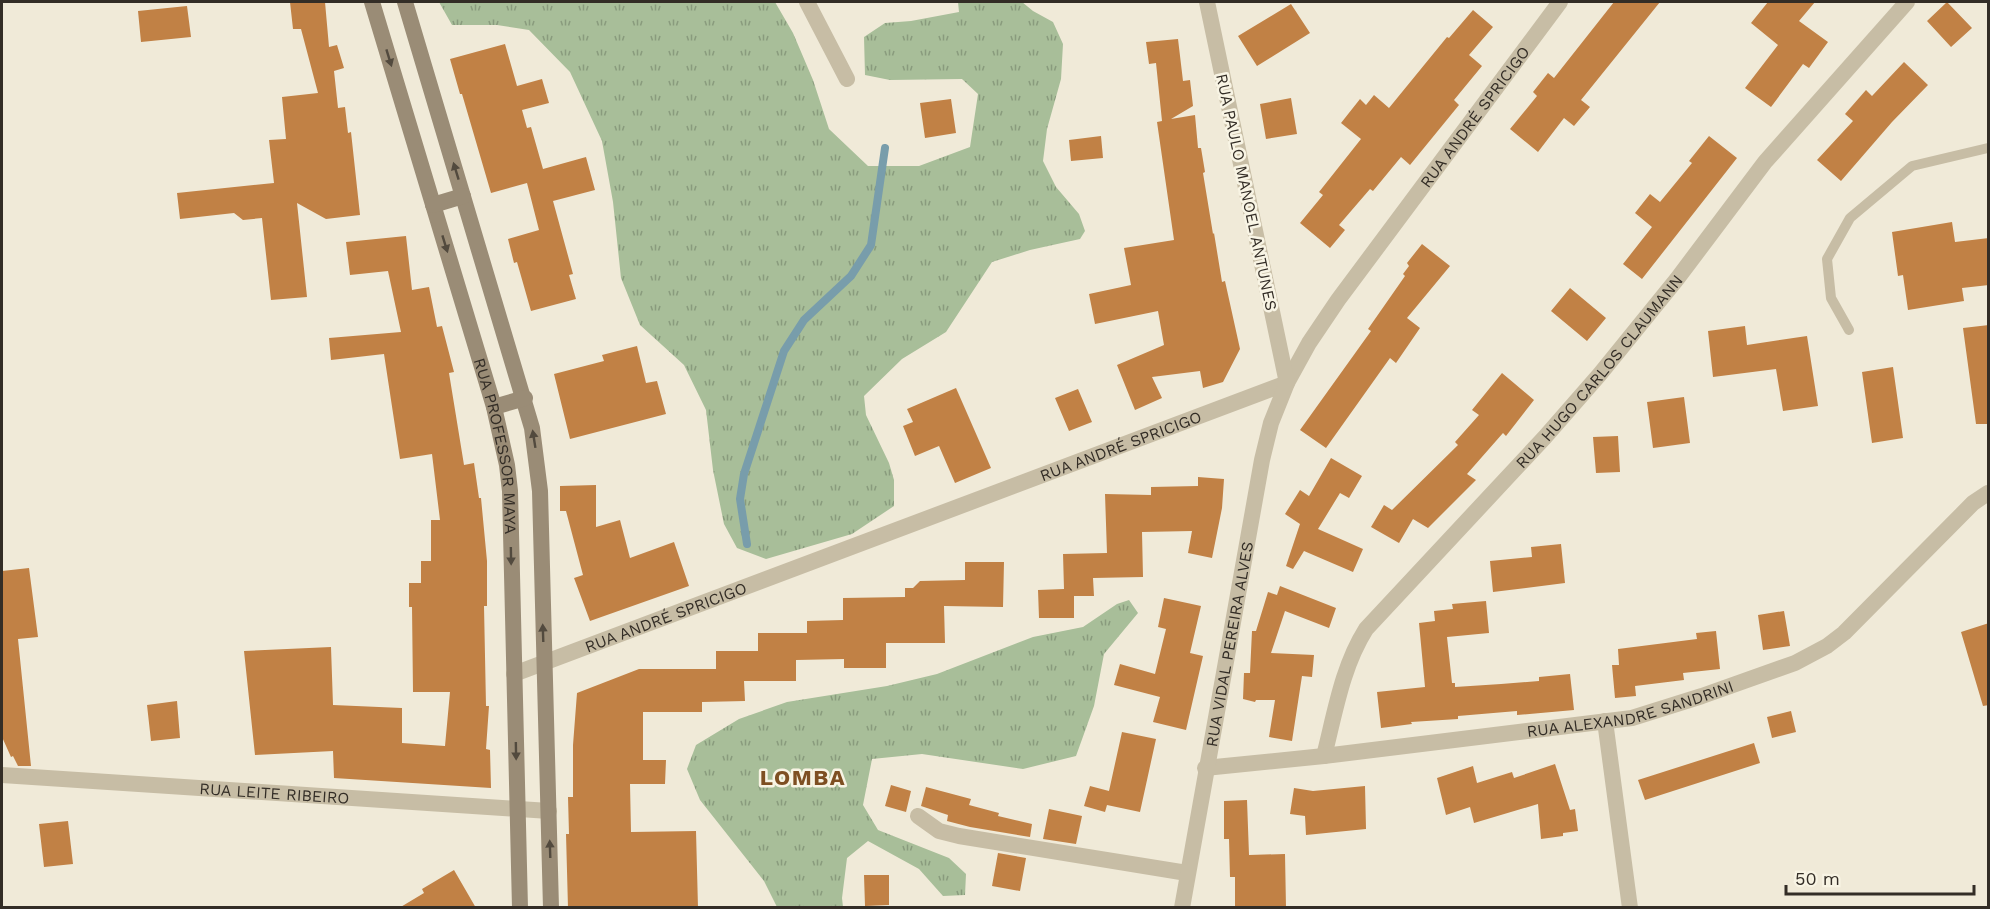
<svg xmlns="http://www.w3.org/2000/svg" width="1990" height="909" viewBox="0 0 1990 909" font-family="'Work Sans',sans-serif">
<defs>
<pattern id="grass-tufts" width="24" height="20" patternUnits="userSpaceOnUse" patternTransform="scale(1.5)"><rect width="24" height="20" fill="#a8be99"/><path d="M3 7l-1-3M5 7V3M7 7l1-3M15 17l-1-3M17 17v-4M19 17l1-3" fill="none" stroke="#899b7d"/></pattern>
</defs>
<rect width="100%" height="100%" fill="#f0ead8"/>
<path fill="url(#grass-tufts)" d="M 439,2 L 775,2 L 793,33 L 813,80 L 829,129 L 868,166 L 919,166 L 970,147 L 978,94 L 962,79 L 890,80 L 865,75 L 864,37 L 885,23 L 911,21 L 959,12 L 958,2 L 1022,2 L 1033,11 L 1053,22 L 1063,44 L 1061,79 L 1047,129 L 1043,161 L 1056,187 L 1079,214 L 1085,231 L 1080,239 L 1030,250 L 992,262 L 946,332 L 902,359 L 864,396 L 866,415 L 889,463 L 894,480 L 894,506 L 852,534 L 766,559 L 737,548 L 724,524 L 713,470 L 706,410 L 684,365 L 640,325 L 621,278 L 613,202 L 602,141 L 570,72 L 529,30 L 497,25 L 452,25 Z
M 1129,600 L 1138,613 L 1104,654 L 1094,706 L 1076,756 L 1023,769 L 922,754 L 872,759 L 863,805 L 878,830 L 949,858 L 966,874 L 965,895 L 943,896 L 919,869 L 868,841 L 847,858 L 842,898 L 843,907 L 777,907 L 764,881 L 700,800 L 687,769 L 696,745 L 739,719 L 787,702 L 887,686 L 937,674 L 1033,637 L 1083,627 L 1117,604 Z"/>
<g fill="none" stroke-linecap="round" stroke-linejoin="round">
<path stroke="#789dab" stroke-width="8" d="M 747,544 L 740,499 L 744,474 L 784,351 L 804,320 L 851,276 L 871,245 L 885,148"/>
</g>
<path fill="#c18145" d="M 290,2 L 325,2 L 329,47 L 337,45 L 344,68 L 334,71 L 338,108 L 345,107 L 348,133 L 351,132 L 360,215 L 326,219 L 297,203 L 307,297 L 271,300 L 262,218 L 243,220 L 234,213 L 180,219 L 177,193 L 274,183 L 269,140 L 286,139 L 282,97 L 318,93 L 301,29 L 293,29 Z
M 1614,2 L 1660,2 L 1581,100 L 1590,107 L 1574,126 L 1564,118 L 1538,152 L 1510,129 L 1537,96 L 1533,92 L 1548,73 L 1554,78 Z
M 1768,2 L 1815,2 L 1799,21 L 1828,42 L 1809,68 L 1803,64 L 1771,107 L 1745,88 L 1778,45 L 1751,23 Z
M 1947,2 L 1972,28 L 1951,47 L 1927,21 Z
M 1291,4 L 1310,33 L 1257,66 L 1238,36 Z
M 187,6 L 191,37 L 141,42 L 138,11 Z
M 1473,10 L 1493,27 L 1469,55 L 1482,66 L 1454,100 L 1459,105 L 1410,165 L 1401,157 L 1373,191 L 1370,189 L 1339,225 L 1345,230 L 1330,248 L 1300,223 L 1323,195 L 1319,192 L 1361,139 L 1341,123 L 1360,99 L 1366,105 L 1374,95 L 1389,108 L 1447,37 L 1449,38 Z
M 1178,39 L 1183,81 L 1190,80 L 1193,106 L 1171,119 L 1195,115 L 1198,148 L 1201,148 L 1205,172 L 1203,173 L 1213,234 L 1214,233 L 1222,282 L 1225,281 L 1240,349 L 1223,382 L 1203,388 L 1200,371 L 1152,377 L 1162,398 L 1135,410 L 1117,365 L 1164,345 L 1158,311 L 1095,324 L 1089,294 L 1131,285 L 1124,248 L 1174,240 L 1157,122 L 1162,121 L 1156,63 L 1149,64 L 1146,42 Z
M 505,44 L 517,86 L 542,79 L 549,103 L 522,110 L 527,128 L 531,127 L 543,169 L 586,157 L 595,190 L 553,201 L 573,274 L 569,275 L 576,299 L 531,311 L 517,262 L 514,263 L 508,239 L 539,230 L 527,183 L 491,193 L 462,94 L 460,94 L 450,59 Z
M 1904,62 L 1928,85 L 1892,122 L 1841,181 L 1817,160 L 1853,121 L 1845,114 L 1866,90 L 1872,96 Z
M 1291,98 L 1297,134 L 1266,139 L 1260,104 Z
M 951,99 L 956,133 L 925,138 L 920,103 Z
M 1101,136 L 1103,158 L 1071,161 L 1069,140 Z
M 1709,136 L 1737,158 L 1642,279 L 1623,264 L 1652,227 L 1635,213 L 1650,194 L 1660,202 L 1692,163 L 1689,161 Z
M 1952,222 L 1955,242 L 1989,238 L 1989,285 L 1962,288 L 1964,301 L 1908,310 L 1903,275 L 1898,276 L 1892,232 Z
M 406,236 L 412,290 L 429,287 L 437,327 L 442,326 L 454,372 L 449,373 L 464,465 L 474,463 L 479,498 L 481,498 L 487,561 L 487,606 L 484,606 L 486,706 L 489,706 L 486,749 L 490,750 L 491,788 L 334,778 L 333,751 L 255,755 L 244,651 L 331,647 L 333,705 L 402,708 L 402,743 L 445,746 L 450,692 L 413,692 L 412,607 L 409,607 L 409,583 L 421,583 L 421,561 L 431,561 L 431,520 L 440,520 L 432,454 L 400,459 L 384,354 L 331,360 L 329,338 L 401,332 L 388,271 L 350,275 L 346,242 Z
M 1422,244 L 1450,266 L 1407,318 L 1420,328 L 1396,363 L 1390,358 L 1326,448 L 1300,430 L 1371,331 L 1368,329 L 1405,276 L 1403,274 L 1409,266 L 1407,263 Z
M 1570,288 L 1606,318 L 1587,341 L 1551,311 Z
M 1989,325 L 1989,424 L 1976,424 L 1963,328 Z
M 1745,326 L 1747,345 L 1807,336 L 1818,406 L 1783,411 L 1776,369 L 1713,377 L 1708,331 Z
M 637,346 L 646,383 L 657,381 L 666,414 L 570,439 L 554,374 L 604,361 L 602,355 Z
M 1893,367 L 1903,438 L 1872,443 L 1862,372 Z
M 1502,373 L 1534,400 L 1506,436 L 1503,433 L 1467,474 L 1476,480 L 1428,528 L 1413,519 L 1399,543 L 1371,527 L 1384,505 L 1392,510 L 1458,445 L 1455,442 L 1479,415 L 1472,410 Z
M 956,388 L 991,468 L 955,483 L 939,446 L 915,456 L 903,426 L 913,422 L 907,409 Z
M 1078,389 L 1092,422 L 1069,431 L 1055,398 Z
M 1684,397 L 1690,443 L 1653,448 L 1647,402 Z
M 1618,436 L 1620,472 L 1596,473 L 1593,437 Z
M 1331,458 L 1362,476 L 1349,498 L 1340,493 L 1318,529 L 1363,549 L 1353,572 L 1304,551 L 1293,569 L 1286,566 L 1300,524 L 1285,514 L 1300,490 L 1309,496 Z
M 1198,477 L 1224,479 L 1222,508 L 1212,558 L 1188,553 L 1192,531 L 1142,532 L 1143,577 L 1093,578 L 1094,596 L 1074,596 L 1074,618 L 1039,618 L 1038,590 L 1064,589 L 1063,554 L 1107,553 L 1105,494 L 1151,495 L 1151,487 L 1198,486 Z
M 596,485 L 596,527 L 620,520 L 630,558 L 674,542 L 689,586 L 590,621 L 574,578 L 583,575 L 566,511 L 560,511 L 560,486 Z
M 1561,544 L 1565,583 L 1493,592 L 1490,561 L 1532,557 L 1531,547 Z
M 965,562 L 1004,562 L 1003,607 L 944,606 L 945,643 L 886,643 L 886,668 L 844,668 L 844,659 L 796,660 L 796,681 L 744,681 L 745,701 L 702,702 L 702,712 L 643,712 L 643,760 L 666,760 L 665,784 L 630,784 L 631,832 L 696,831 L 698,908 L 568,908 L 566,834 L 569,834 L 568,797 L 573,797 L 573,745 L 577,693 L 639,669 L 716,669 L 716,651 L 758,651 L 758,633 L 807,633 L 807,621 L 843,620 L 843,598 L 905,597 L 905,588 L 913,588 L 920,581 L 965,580 Z
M 29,568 L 38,637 L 18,639 L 31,766 L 18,766 L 13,756 L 11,757 L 2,737 L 2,571 Z
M 1280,586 L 1336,608 L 1329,628 L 1285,611 L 1271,653 L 1314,655 L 1312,677 L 1302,676 L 1292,741 L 1269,737 L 1275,700 L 1256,700 L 1255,702 L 1243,699 L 1244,673 L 1250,673 L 1252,631 L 1256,631 L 1268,592 L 1277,595 Z
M 1164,598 L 1201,606 L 1190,653 L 1203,656 L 1186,730 L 1153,722 L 1160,697 L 1114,685 L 1120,664 L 1155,674 L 1166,629 L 1158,627 Z
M 1486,601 L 1489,633 L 1447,637 L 1452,683 L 1455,683 L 1455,687 L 1501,684 L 1539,681 L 1539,677 L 1570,674 L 1574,710 L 1517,715 L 1517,711 L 1458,716 L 1458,719 L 1411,722 L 1412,724 L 1381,728 L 1377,692 L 1425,687 L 1419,623 L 1435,621 L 1434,611 L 1453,609 L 1452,604 Z
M 1784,611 L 1790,646 L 1763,650 L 1758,615 Z
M 1989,623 L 1989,705 L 1983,706 L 1961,632 Z
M 1716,631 L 1720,669 L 1683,673 L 1684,680 L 1635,686 L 1636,696 L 1615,698 L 1612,665 L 1619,665 L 1618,649 L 1697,639 L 1696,633 Z
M 177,701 L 180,738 L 151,741 L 147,705 Z
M 1791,711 L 1796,732 L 1772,738 L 1767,717 Z
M 1122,732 L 1156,739 L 1140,812 L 1107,805 L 1105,812 L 1084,806 L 1090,786 L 1109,791 Z
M 1754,743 L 1760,763 L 1645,800 L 1638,780 Z
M 1555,764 L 1570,810 L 1575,809 L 1578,831 L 1563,833 L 1563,836 L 1541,839 L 1538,804 L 1474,823 L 1470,807 L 1446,815 L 1437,778 L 1473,766 L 1477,783 L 1512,772 L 1514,778 Z
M 891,785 L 911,791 L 906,812 L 885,806 Z
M 1365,786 L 1366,829 L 1306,835 L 1305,816 L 1290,814 L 1294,788 L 1313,791 Z
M 926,787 L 971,799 L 969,805 L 999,813 L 998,816 L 1032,824 L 1030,837 L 970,827 L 947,821 L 948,815 L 921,806 Z
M 1247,800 L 1249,855 L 1285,854 L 1286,908 L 1235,908 L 1235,877 L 1230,877 L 1229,839 L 1224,839 L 1224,801 Z
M 1049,809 L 1082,816 L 1076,844 L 1043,839 Z
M 68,821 L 73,864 L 44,867 L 39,824 Z
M 998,853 L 1026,858 L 1020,891 L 992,886 Z
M 454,870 L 476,908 L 399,908 L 424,893 L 422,889 Z
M 864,875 L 889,875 L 889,905 L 865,906 Z"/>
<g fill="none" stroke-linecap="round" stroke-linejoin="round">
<path stroke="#c7bda5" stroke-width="10" d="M 1849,330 L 1831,298 L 1827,259 L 1850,218 L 1912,166 L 1988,148"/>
<g stroke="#c7bda5" stroke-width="16">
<path d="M 807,2 L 847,79"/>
<path id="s1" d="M 514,674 L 1287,383 L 1309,343 L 1338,300 L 1560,2"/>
<path d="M 1605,721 L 1630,908"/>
<path id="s2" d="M 1324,756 C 1335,713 1342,667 1366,629 L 1545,437 L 1600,374 L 1677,279 L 1765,162 L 1907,2"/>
<path id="s3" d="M 1205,768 L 1324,756 L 1632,718 L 1702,696 L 1795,663 L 1827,646 L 1844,633 L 1973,503 L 1988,493"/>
<path d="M 918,816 L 939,831 L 959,836 L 1187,873"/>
<path id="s4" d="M 1182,908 L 1262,460 L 1271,423 L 1287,383 L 1207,2"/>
</g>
<path stroke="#c7bda5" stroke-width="16" id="s5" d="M 2,775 L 549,811"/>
<g stroke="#9a8c76" stroke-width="16">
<path id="s6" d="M 372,2 L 494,407 L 507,465 L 510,491 L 520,908"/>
<path d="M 405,2 L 532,428 L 540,491 L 551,908"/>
<path d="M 433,205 L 463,196"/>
<path d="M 494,407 L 525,398"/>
</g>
</g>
<defs><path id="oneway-solid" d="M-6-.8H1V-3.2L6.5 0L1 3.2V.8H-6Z" transform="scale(1.5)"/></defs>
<g fill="#524a3e">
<use href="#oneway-solid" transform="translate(389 58) rotate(73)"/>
<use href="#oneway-solid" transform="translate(456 171) rotate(-107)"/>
<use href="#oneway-solid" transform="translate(445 244) rotate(73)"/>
<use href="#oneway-solid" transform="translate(534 439) rotate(-99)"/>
<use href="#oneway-solid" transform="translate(511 556) rotate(89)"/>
<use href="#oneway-solid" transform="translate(543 633) rotate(-92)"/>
<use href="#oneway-solid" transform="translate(516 751) rotate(89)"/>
<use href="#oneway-solid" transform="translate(550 849) rotate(-92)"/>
</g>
<g text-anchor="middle" stroke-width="5" stroke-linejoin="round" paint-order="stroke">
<g font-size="16" fill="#332d26" stroke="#f8f4e4">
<text dy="6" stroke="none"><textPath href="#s1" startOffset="1152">RUA ANDRÉ SPRICIGO</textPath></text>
<text transform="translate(1247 192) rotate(78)" y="6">RUA PAULO MANOEL ANTUNES</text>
<text dy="6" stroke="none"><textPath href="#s2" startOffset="482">RUA HUGO CARLOS CLAUMANN</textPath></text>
<text dy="6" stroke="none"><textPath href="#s1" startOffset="648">RUA ANDRÉ SPRICIGO</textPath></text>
<text dy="6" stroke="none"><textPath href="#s6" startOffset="462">RUA PROFESSOR MAYA</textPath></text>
<text dy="6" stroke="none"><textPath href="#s1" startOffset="162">RUA ANDRÉ SPRICIGO</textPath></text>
<text dy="6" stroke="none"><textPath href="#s4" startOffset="268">RUA VIDAL PEREIRA ALVES</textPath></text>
<text dy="6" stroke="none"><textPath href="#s3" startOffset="430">RUA ALEXANDRE SANDRINI</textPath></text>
<text dy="6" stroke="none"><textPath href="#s5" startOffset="273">RUA LEITE RIBEIRO</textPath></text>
</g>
<g font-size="22" font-weight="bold" letter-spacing="1.5" fill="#7e4f22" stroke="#f8f4e4">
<text x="803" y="785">LOMBA</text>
</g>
</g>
<rect width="1990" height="909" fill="none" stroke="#332d26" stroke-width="6"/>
<path d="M1786 885v9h188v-9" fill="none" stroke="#332d26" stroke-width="3"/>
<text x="1795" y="885" font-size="18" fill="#332d26" stroke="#f8f4e4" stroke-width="4.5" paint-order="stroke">50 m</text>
</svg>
